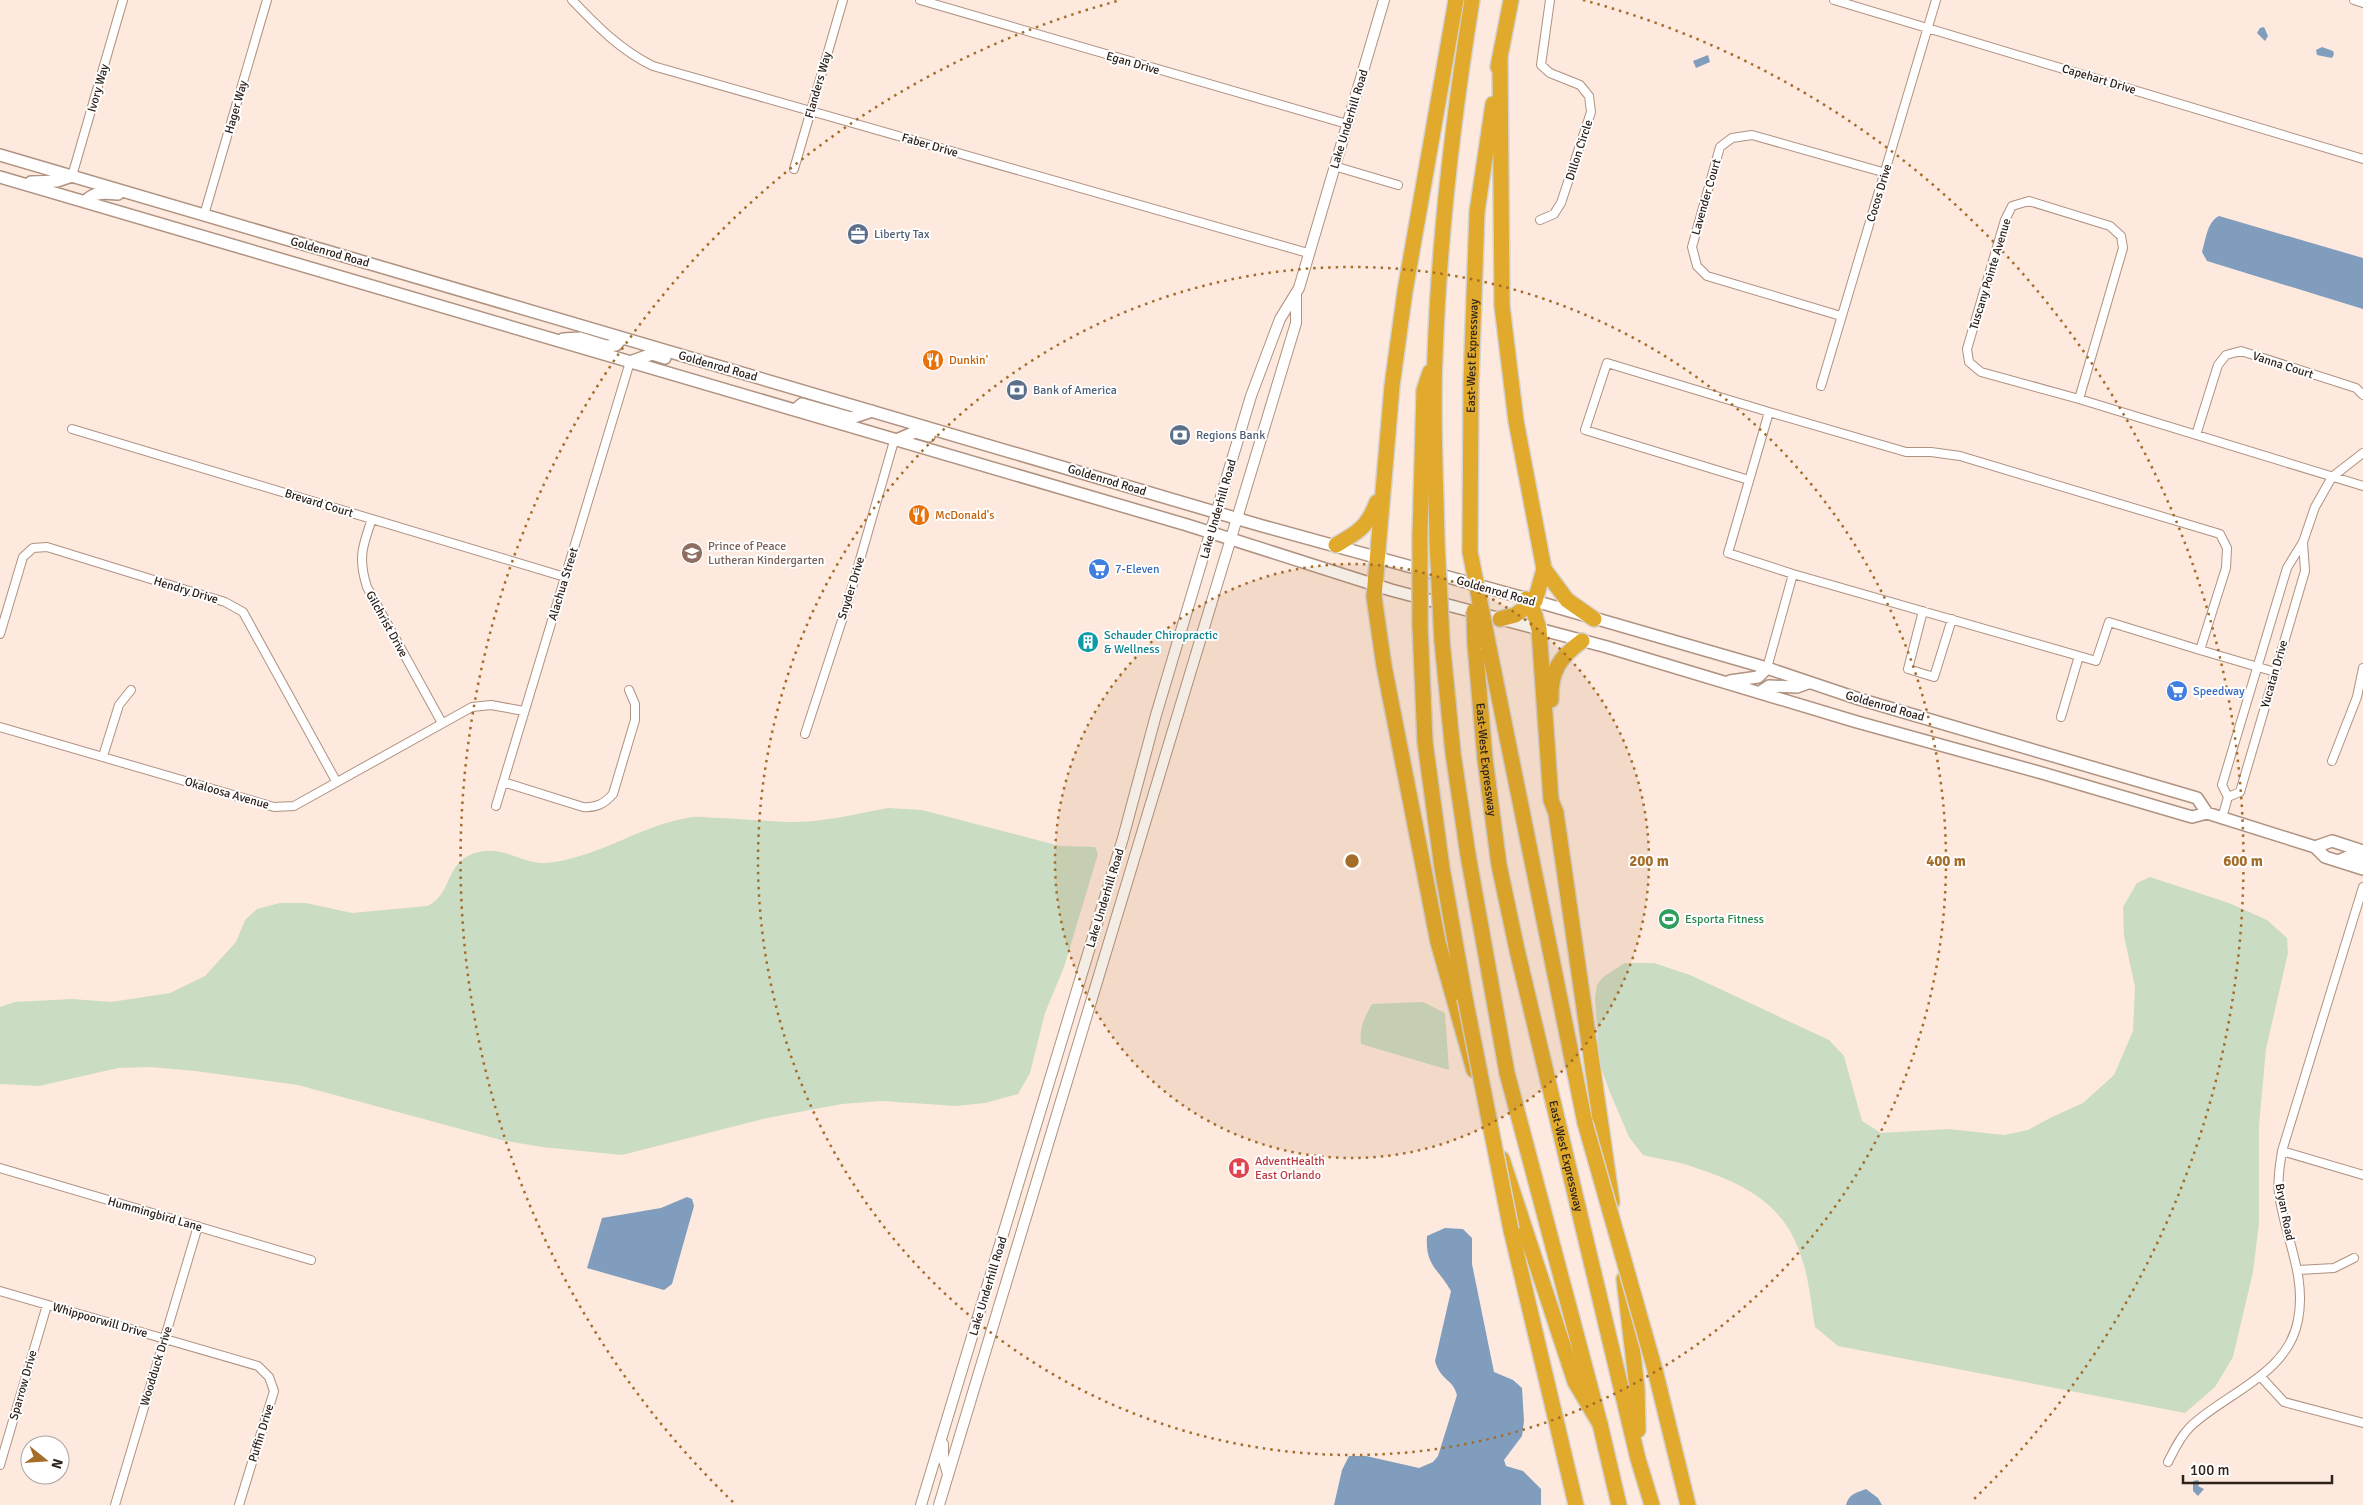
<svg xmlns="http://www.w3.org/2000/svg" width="2363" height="1505" viewBox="0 0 2363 1505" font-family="Signika,sans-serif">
<rect width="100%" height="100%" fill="#fde9de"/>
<path fill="#cadcc4" d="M 888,808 L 922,810 L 1060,846 L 1095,847 L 1098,854 L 1064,967 L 1045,1013 L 1030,1073 L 1018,1094 L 985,1103 L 956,1106 L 882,1101 L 842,1104 L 767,1118 L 622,1155 L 542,1147 L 501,1140 L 298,1085 L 195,1071 L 150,1067 L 118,1068 L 39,1086 L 0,1084 L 0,1007 L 15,1002 L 72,999 L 111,1002 L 170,993 L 205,976 L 236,942 L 245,920 L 257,909 L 280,903 L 306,903 L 352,913 L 427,906 C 454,895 443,860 479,852 C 503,846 524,864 545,863 C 598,859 641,824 693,817 C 701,816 711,818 719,818 C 742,819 764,821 787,822 C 821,823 855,814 888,808 Z
M 2150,877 L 2229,903 L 2267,920 L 2287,938 L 2288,953 L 2266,1049 L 2259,1125 L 2259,1223 L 2253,1272 L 2233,1357 L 2215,1387 L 2185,1413 L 1838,1346 L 1815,1327 C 1811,1304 1809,1278 1801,1256 C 1783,1199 1737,1181 1684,1164 C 1671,1160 1657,1159 1643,1155 L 1629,1137 L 1609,1090 L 1601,1067 L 1598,1044 L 1595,997 L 1597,985 L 1603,977 L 1625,963 L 1654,963 L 1690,975 L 1829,1040 L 1844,1056 L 1862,1121 L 1881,1133 L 1948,1129 L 2004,1135 L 2028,1130 L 2052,1117 L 2083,1103 L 2114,1075 L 2133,1031 L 2135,987 L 2124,936 L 2123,907 L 2137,883 Z
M 1423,1002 L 1445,1013 L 1449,1070 L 1361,1044 C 1359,1028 1364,1018 1372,1004 Z"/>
<path fill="#809dbd" d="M 2264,27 L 2268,36 L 2265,41 L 2257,33 L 2260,28 Z
M 2322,47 L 2333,51 L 2334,54 L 2332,58 L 2317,55 L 2316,50 Z
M 1708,55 L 1710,62 L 1696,68 L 1693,61 Z
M 2219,216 L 2363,258 L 2363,309 L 2207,261 L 2202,252 C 2206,239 2207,222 2219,216 Z
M 687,1197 L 692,1199 L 694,1206 L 672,1284 L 664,1290 L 587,1268 L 602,1218 L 661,1208 Z
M 1445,1228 L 1463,1229 L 1472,1238 L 1472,1264 L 1494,1372 L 1513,1380 L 1522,1388 L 1524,1421 L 1522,1436 L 1504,1460 L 1506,1466 L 1523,1471 L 1541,1489 L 1541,1505 L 1334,1505 L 1342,1470 L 1349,1456 L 1366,1456 L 1419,1468 L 1433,1462 L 1438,1456 L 1457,1395 C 1453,1379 1440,1380 1435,1361 L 1451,1291 C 1438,1268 1425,1266 1427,1236 Z
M 2198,1480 L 2200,1483 L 2198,1486 L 2204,1489 L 2198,1496 L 2193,1491 L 2193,1481 Z
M 1866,1489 L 1878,1498 L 1882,1505 L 1846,1505 C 1849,1494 1855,1493 1866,1489 Z"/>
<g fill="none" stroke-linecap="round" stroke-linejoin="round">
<g stroke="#b09281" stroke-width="10">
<path id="minor" d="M 572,0 C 597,26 620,50 653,66 L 1308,253
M 920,0 L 1347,124
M 1834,0 L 2363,159
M 2354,0 L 2363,3
M 1334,166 L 1398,185
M 794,169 L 843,0
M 72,176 L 123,0
M 204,215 L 267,0
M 1540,220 L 1554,214 L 1561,203 L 1591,112 L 1589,96 L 1580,85 L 1550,73 L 1541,65 L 1550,0
M 1841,316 L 1707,276 L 1697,266 L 1692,247 L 1720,147 L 1732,138 L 1752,135 L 1886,173
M 1821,386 L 1936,0
M 2079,399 L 2123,248 L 2121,236 L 2110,226 L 2029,201 L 2012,206 L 2005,220 L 1967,349 L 1969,362 L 1981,372 L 2079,399 L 2363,486
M 1769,412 L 1906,452 L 1931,452 L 1960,456 L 2220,534 L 2227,548 L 2226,568 L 2200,650 L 2275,672
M 72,429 L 565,577
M 2196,435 L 2218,365 L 2226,355 L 2241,351 L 2356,388 L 2363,395
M 1749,480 L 1585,430 L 1607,363 L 1769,412 L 1728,553 L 1793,574 L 1767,668
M 372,519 C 362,547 358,559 367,587 L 442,723
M 1793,574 L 2079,656
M 1923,611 L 1908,669 L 1934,677 L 1952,619
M 0,634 L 23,557 L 33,548 L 47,547 L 225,602 L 243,612 L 336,781
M 2061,717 L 2079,656 L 2096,661 L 2109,622 L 2200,650
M 0,727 L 274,807 L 294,806 L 472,707 L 491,705 L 524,711
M 805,734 L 847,605 L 894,441
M 103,756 L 119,705 L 131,690
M 2332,761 L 2357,697 L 2363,668
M 503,782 L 583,807 C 596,808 604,804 613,794 L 635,720 L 635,704 L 629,690
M 2228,797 L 2240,792 L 2305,571 L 2303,542
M 496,806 L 630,362
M 2222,818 L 2228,797 L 2222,785 L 2287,568 L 2303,542 L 2315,507 L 2332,477 L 2363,453
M 2282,1151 L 2363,1175
M 0,1168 L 311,1260
M 2298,1270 L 2334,1268 L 2354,1258
M 0,1291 L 258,1366 L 269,1377 L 274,1391 L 239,1505
M 2261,1377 L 2284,1402 L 2363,1423
M 2168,1462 C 2174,1450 2180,1437 2190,1427 C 2225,1393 2288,1375 2298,1320 C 2307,1275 2284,1236 2279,1193 C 2277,1179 2280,1165 2282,1151 L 2363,887
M 0,1465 L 47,1305
M 115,1505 L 198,1226"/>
</g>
<g stroke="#b09281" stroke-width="12">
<path id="tertiary" d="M 943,1444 L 943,1457 L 948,1474
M 921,1505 L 1123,838 L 1156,715 L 1251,396 L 1280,319 L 1299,288 L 1384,0
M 939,1505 L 1296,323 L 1296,295"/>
</g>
<g stroke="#b09281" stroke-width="14">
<path id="secondary" d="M 0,155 L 1259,525 L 1535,601 L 1767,668 L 1859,699 L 2197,798 L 2207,813
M 0,177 L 1187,525 L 1391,590 L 1607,647 L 1857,722 L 2042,773 L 2192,817 L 2207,813 L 2315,847 L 2325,857 L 2363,869
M 31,182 L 57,181 L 72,176
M 85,202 C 94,191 105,193 118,194
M 563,339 L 580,338 L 606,346 L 616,345 L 622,338
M 630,362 L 652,354 L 665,358
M 795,410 L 802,404 L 851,418 L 872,411
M 894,441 L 915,432 L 929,436
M 1730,681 L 1758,677 L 1767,668
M 1760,692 L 1769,686 L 1797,687 L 1808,683
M 2315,847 L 2332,841 L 2363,851
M 2338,861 L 2352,855 L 2363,858"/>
</g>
<g stroke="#d5d3d1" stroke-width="18">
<g id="motorway">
<path d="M 1456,0 L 1405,291 L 1392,386 L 1374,597 L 1384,666 L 1438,942 L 1474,1070"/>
<path d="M 1500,57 L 1502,306 L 1516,421 L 1544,569 L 1535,601 L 1515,615 L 1500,619"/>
<path d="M 1498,67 L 1511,0"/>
<path d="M 1420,534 L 1424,390 L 1430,372"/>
<path d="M 1437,542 C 1436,480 1432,418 1435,357 C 1439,237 1453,118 1472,0"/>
<path d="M 1336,545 C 1358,532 1367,528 1377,502"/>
<path id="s1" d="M 1470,552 L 1471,383 L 1477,212 L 1493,104"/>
<path d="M 1544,569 L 1567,600 L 1594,619"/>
<path d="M 1526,599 L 1533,609 L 1539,629 L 1551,800 L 1556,813 L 1612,1202"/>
<path d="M 1420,625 L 1425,742 L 1442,868 L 1465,998"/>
<path d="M 1442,641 L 1453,753 L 1468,855 L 1507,1073 L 1600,1424 L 1619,1505"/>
<path id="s2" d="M 1475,644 L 1485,759 L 1499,865 L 1517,950 L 1638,1459 L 1652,1505"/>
<path d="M 1489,648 L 1585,1123"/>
<path d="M 1551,700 C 1550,671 1560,657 1582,641"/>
<path d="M 1502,1159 L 1575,1382 L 1600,1424"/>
<path d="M 1511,1230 L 1576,1505"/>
<path d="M 1624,1279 L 1637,1388 L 1638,1430"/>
<path d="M 1655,1370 L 1688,1505"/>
</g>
</g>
<use href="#minor" stroke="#fff" stroke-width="8"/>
<use href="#tertiary" stroke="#fff" stroke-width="10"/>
<use href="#secondary" stroke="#fff" stroke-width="11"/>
<use href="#motorway" stroke="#e1aa2c" stroke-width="15"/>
<g stroke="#d5d3d1" stroke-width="18" stroke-linecap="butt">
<path id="motorway-bridge" d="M 1437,542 L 1442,641
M 1470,552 L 1489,648
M 1474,611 L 1475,644
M 1420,625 L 1420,534
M 1465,998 L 1511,1230
M 1585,1123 L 1655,1370"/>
</g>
<use href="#motorway-bridge" stroke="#e1aa2c" stroke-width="15"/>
</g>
<circle cx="1352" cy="861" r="297" fill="#a46d29" fill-opacity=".12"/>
<g fill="none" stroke="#a46d29" stroke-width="2.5" stroke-dasharray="2.5 5">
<circle cx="1352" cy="861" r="297"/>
<circle cx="1352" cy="861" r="594"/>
<path d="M733 1502A891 891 0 0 1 1121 0M1583 0A891 891 0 0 1 1971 1502"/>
</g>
<defs>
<g id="office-disc" transform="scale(1.125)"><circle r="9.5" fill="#5c6f8a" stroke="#fff"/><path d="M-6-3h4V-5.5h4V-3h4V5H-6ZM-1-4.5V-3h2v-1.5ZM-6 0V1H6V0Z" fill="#fff"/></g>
<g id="restaurant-disc" transform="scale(1.125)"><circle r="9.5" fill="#e8710a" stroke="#fff"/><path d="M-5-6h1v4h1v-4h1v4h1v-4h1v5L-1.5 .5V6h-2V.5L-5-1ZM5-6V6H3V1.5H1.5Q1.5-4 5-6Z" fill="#fff"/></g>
<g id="bank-disc" transform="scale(1.125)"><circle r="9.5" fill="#5c6f8a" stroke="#fff"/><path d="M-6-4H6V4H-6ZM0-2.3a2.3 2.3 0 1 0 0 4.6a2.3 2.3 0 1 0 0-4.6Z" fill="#fff"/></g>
<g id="school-disc" transform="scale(1.125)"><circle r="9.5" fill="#8d6e63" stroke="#fff"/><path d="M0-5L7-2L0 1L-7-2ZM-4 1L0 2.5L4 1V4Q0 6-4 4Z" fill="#fff"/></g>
<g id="supermarket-disc" transform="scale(1.125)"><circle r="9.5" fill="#3f7fe0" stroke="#fff"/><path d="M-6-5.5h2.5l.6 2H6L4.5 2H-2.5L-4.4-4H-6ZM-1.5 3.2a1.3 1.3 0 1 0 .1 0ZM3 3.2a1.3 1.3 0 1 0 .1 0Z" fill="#fff"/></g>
<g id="building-disc" transform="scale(1.125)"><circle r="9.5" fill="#0f9aa8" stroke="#fff"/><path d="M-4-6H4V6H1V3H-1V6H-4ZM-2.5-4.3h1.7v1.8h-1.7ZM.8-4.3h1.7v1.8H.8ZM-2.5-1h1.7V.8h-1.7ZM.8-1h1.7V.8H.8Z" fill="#fff"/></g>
<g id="stadium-disc" transform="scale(1.125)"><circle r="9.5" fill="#2e9e5b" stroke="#fff"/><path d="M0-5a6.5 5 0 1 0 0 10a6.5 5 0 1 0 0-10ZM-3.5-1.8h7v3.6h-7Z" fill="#fff"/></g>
<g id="hospital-disc" transform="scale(1.125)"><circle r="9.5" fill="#e0444e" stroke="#fff"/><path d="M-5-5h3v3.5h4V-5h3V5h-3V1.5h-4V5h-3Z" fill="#fff"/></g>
</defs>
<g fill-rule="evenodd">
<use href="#office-disc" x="858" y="234"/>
<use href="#restaurant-disc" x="933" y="360"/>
<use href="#bank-disc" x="1017" y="390"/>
<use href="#bank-disc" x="1180" y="435"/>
<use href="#restaurant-disc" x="919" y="515"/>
<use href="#school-disc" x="692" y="553"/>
<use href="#supermarket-disc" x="1099" y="569"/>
<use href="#building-disc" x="1088" y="642"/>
<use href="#supermarket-disc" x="2177" y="691"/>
<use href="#stadium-disc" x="1669" y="919"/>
<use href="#hospital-disc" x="1239" y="1168"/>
</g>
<g text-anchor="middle" stroke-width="4" stroke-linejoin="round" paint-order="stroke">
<g font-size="12" fill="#2e221b" stroke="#fff">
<text transform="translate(1133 63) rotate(16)" y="4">Egan Drive</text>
<text transform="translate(2099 79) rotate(17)" y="4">Capehart Drive</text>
<text transform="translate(818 85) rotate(-74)" y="4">Flanders Way</text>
<text transform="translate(98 88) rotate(-74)" y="4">Ivory Way</text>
<text transform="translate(236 107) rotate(-74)" y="4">Hager Way</text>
<text transform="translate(1349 119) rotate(-73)" y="4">Lake Underhill Road</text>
<text transform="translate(930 145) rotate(16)" y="4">Faber Drive</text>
<text transform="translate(1579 150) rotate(-72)" y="4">Dillon Circle</text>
<text transform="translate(1879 193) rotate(-73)" y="4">Cocos Drive</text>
<text transform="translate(1706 197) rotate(-74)" y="4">Lavender Court</text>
<text transform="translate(330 252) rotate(16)" y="4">Goldenrod Road</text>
<text transform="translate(1990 274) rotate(-73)" y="4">Tuscany Pointe Avenue</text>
<text dy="4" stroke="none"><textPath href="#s1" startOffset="196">East-West Expressway</textPath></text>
<text transform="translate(2283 365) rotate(18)" y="4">Vanna Court</text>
<text transform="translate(718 366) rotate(16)" y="4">Goldenrod Road</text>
<text transform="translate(1107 480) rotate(17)" y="4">Goldenrod Road</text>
<text transform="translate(319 503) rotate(17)" y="4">Brevard Court</text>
<text transform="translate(1218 509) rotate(-74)" y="4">Lake Underhill Road</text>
<text transform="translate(563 584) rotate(-73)" y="4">Alachua Street</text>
<text transform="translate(851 588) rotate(-73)" y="4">Snyder Drive</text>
<text transform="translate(186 590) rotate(17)" y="4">Hendry Drive</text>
<text transform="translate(1496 591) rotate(16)" y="4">Goldenrod Road</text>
<text transform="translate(387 624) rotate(61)" y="4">Gilchrist Drive</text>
<text transform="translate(2274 674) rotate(-74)" y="4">Yucatan Drive</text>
<text transform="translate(1885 706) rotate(16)" y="4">Goldenrod Road</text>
<text dy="4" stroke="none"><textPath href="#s2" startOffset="116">East-West Expressway</textPath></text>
<text transform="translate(227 793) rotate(16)" y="4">Okaloosa Avenue</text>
<text transform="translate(1105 898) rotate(-73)" y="4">Lake Underhill Road</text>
<text dy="4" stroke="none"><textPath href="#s2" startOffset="521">East-West Expressway</textPath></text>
<text transform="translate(2285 1212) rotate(79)" y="4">Bryan Road</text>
<text transform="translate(155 1214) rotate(16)" y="4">Hummingbird Lane</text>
<text transform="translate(988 1286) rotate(-73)" y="4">Lake Underhill Road</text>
<text transform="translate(100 1320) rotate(16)" y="4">Whippoorwill Drive</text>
<text transform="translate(156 1366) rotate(-73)" y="4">Woodduck Drive</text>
<text transform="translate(23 1385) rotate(-74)" y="4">Sparrow Drive</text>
<text transform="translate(261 1433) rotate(-73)" y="4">Puffin Drive</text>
</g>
<g font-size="12" fill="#4e5e75" stroke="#fff" text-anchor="start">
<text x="874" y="238">Liberty Tax</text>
<text x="1033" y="394">Bank of America</text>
<text x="1196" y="439">Regions Bank</text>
</g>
<g font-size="12" fill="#c56008" stroke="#fff" text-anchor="start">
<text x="949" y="364">Dunkin'</text>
<text x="935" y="519">McDonald's</text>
</g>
<g font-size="12" fill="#785e54" stroke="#fff" text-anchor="start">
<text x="708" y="550">Prince of Peace<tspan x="708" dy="14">Lutheran Kindergarten</tspan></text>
</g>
<g font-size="12" fill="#366cbe" stroke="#fff" text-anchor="start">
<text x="1115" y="573">7-Eleven</text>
<text x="2193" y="695">Speedway</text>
</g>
<g font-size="12" fill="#0d838f" stroke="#fff" text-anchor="start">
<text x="1104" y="639">Schauder Chiropractic<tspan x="1104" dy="14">&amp; Wellness</tspan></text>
</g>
<g font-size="12" fill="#27864d" stroke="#fff" text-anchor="start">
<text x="1685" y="923">Esporta Fitness</text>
</g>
<g font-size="12" fill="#be3a42" stroke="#fff" text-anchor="start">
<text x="1255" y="1165">AdventHealth<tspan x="1255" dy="14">East Orlando</tspan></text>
</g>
</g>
<circle cx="1352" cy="861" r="8" fill="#a46d29" stroke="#fff" stroke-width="2.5"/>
<g font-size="15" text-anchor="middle" font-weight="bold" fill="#a46d29" stroke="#fff" stroke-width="4" stroke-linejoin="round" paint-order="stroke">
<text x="1649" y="866">200 m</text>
<text x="1946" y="866">400 m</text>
<text x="2243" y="866">600 m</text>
</g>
<g transform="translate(45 1460) rotate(107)"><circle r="24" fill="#ffffff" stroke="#aba7a4"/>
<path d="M0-4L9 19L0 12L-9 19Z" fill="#a46d29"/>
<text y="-8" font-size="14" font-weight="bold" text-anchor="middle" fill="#2e221b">N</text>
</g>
<path d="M2183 1475v8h149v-8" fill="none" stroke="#2e221b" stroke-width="2.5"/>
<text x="2190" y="1475" font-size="15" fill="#2e221b" stroke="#ffffff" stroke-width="4" paint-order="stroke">100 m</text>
</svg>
